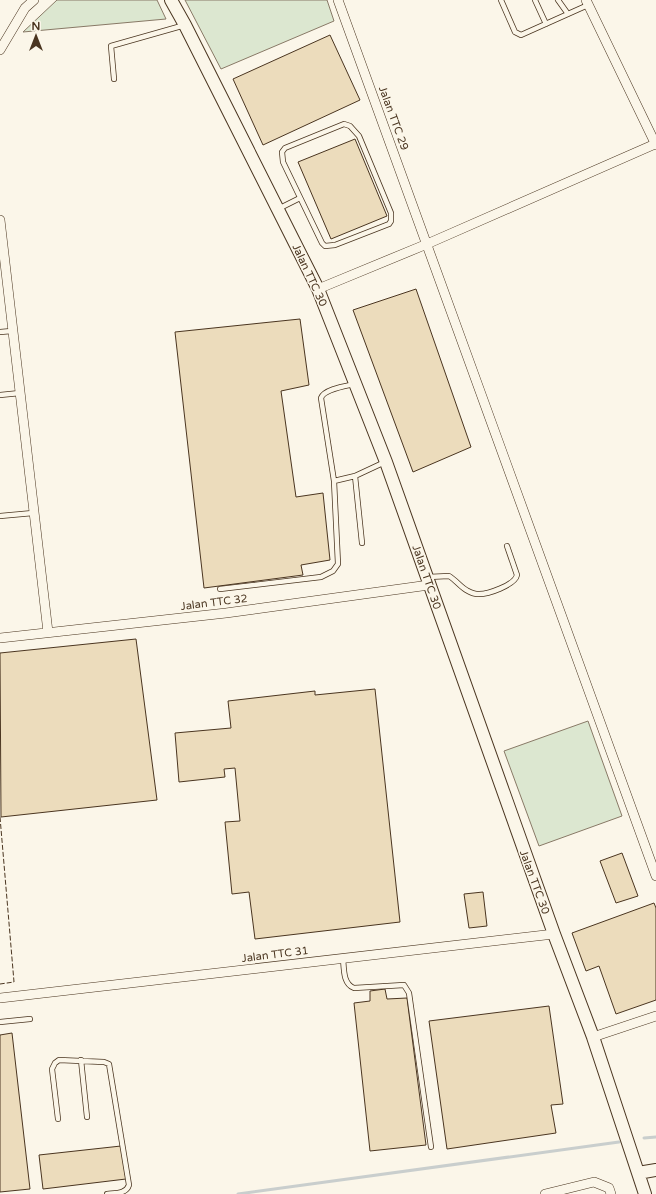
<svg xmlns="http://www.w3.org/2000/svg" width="656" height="1194" viewBox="0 0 656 1194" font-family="'Varela Round',sans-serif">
<rect width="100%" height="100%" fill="#fbf6e9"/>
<path fill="#dce7d0" stroke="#887966" d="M 57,0 L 157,0 L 166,19 L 23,32 Z
M 185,0 L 327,0 L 334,21 L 221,69 Z
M 588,721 L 622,816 L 539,846 L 504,751 Z"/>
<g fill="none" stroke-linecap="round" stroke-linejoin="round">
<path stroke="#c9cecd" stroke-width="3" d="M 644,1138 L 656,1137
M 238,1194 L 619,1142"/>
</g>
<path fill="#ecdcbc" stroke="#4a3520" d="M 330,35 L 360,100 L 263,145 L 233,79 Z
M 355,139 L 387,216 L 331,239 L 298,162 Z
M 416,289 L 471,447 L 413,472 L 353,310 Z
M 300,319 L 309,385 L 281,391 L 296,497 L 323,493 L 330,560 L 301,565 L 303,575 L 204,588 L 175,332 Z
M 136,639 L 157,800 L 1,817 L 0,653 Z
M 375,689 L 400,922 L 255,939 L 249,892 L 232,894 L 225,822 L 240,821 L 235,768 L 224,769 L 225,777 L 179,782 L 175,733 L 231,728 L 228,701 L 315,691 L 315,695 Z
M 622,853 L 638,896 L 616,903 L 600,861 Z
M 483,892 L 487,926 L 469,928 L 464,894 Z
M 654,903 L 656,908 L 656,1000 L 616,1014 L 599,966 L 586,971 L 572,933 Z
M 385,989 L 387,999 L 407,998 L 426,1145 L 370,1151 L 354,1003 L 370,1001 L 370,991 Z
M 549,1006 L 563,1104 L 551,1105 L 556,1133 L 447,1149 L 429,1021 Z
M 12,1033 L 30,1189 L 0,1192 L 0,1035 Z
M 121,1146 L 126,1179 L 43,1189 L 39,1155 Z"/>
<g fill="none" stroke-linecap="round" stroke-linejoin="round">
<g stroke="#4a3520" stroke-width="6">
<path id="service" d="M 501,0 L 515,32 L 521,35 L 588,5
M 535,0 L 546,24
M 558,0 L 568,14
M 114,79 L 111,46 L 185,25
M 344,124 L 350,126 L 359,136 L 391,213 L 391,221 L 389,224 L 335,245 L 325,246 L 322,243 L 283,162 L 282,152 L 285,148 Z
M 278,209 L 300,198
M 0,332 L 12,331
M 355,384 C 346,386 324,389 321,398 L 334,481 L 355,476 L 385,462
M 0,395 L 20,393
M 355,476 L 362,543
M 0,516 L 33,513
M 428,577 L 449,576 C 456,580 461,588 468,591 C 470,592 474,594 477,594 C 487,595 515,585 517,575 L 507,546
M 220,589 L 321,577 L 333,571 L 338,564 L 334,481
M 343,958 C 344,969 343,984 354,988 L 404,985 L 409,993 L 431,1147
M 0,1022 L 30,1019
M 81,1060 L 87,1117
M 58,1119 L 52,1069 L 55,1063 L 59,1060 L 104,1062 L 109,1064 L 129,1185 C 126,1194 116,1193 107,1194"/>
</g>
<g stroke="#4a3520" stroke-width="10">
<path id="minor" d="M 338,0 L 656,876
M 586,0 L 656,145
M 0,50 L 25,8 L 34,0
M 0,220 L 48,632
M 318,289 L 427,244 L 655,144
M 0,638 L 226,613 L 429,585
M 0,998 L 554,934
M 593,1037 L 656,1016
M 545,1194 L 594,1182 L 609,1188 L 611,1194"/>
</g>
<g stroke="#4a3520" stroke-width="14">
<path id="tertiary" d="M 171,0 L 185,25 L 318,289 L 386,462 L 554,934 L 593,1037 L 645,1194
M 638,1173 L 656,1170"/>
</g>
<use href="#service" stroke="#fbf6e9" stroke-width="4.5"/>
<use href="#minor" stroke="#fbf6e9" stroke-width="9"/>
<use href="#tertiary" stroke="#fbf6e9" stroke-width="12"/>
<path stroke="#4a3520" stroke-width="1" stroke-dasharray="5 2" stroke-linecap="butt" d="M 0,817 L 14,982 L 0,984"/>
</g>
<g text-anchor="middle" stroke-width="3" stroke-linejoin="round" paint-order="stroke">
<g font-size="11" fill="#4a3520" stroke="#fbf6e9">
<text transform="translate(394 118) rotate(70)" y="4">Jalan TTC 29</text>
<text transform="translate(310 275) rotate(65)" y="4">Jalan TTC 30</text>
<text transform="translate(427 577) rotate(71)" y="4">Jalan TTC 30</text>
<text transform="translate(214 602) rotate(-7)" y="4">Jalan TTC 32</text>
<text transform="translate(535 882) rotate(70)" y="4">Jalan TTC 30</text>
<text transform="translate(275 954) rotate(-7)" y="4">Jalan TTC 31</text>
</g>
</g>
<g transform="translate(36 36)" stroke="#fbf6e9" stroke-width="3" paint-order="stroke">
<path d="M0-3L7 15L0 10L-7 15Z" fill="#4a3520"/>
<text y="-6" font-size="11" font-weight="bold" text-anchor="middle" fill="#4a3520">N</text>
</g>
</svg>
